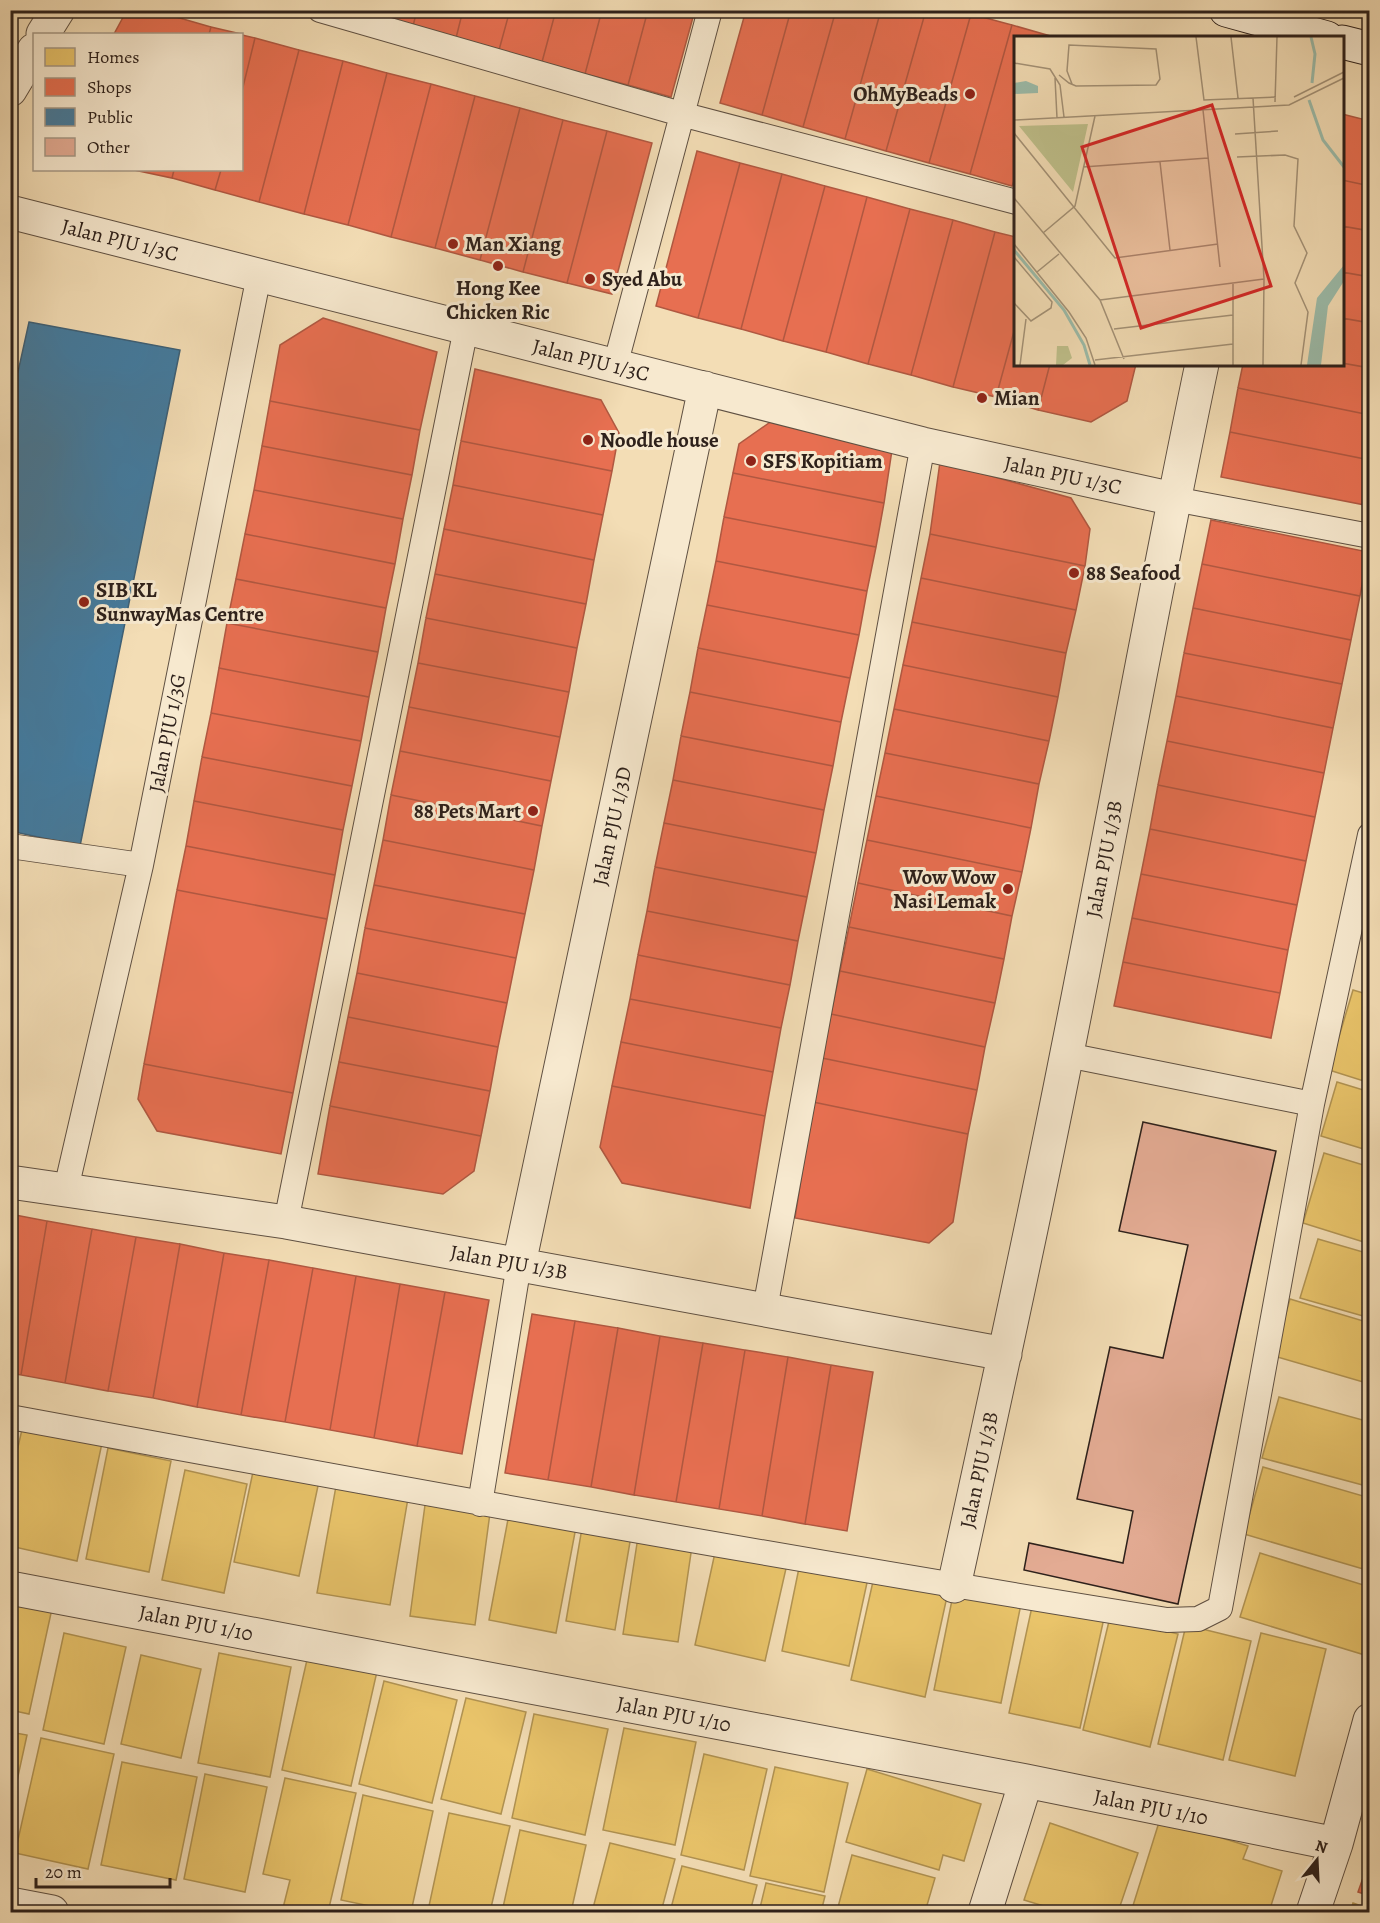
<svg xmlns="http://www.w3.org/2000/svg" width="1380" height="1923" viewBox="0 0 1380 1923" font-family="Alegreya,serif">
<rect width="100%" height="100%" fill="#f3ddb5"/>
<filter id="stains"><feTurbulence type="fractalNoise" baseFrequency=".00333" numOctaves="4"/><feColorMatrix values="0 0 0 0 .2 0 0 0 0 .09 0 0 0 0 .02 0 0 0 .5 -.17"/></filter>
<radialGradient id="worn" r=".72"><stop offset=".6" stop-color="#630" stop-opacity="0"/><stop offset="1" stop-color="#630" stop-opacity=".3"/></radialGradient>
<path fill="#e9c46a" stroke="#b19352" stroke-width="1.5" d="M 1353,990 L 1370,995 L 1370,1083 L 1329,1070 Z
M 1337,1082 L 1370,1092 L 1370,1151 L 1321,1136 Z
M 1324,1153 L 1370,1167 L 1370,1244 L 1303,1223 Z
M 1318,1239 L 1370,1254 L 1370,1318 L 1300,1298 Z
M 1290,1299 L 1370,1323 L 1370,1384 L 1274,1356 Z
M 1279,1397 L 1370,1422 L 1370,1487 L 1262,1458 Z
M 23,1425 L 102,1443 L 77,1561 L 10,1546 L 10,1482 Z
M 108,1448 L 171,1461 L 149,1572 L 86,1559 Z
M 254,1467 L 319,1481 L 299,1576 L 234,1562 Z
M 1263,1467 L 1370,1498 L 1370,1571 L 1244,1534 Z
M 185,1470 L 247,1484 L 224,1593 L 162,1580 Z
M 336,1486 L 408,1498 L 390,1605 L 317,1593 Z
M 425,1505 L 490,1513 L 475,1625 L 410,1616 Z
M 509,1514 L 576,1527 L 556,1633 L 489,1620 Z
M 582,1528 L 631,1536 L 615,1630 L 566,1621 Z
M 638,1537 L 692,1546 L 678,1642 L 623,1634 Z
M 716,1548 L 787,1564 L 765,1661 L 695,1645 Z
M 1260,1553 L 1370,1587 L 1370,1650 L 1368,1656 L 1240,1617 Z
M 800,1563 L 868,1578 L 849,1666 L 782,1651 Z
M 874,1577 L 948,1592 L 925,1697 L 851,1680 Z
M 954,1590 L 1021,1604 L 1001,1703 L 934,1690 Z
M 10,1595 L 53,1604 L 29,1714 L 10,1710 Z
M 1033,1602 L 1104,1618 L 1080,1728 L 1009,1713 Z
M 1110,1617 L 1178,1634 L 1150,1747 L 1083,1730 Z
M 1186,1625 L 1251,1641 L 1223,1760 L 1158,1744 Z
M 64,1633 L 126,1647 L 104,1744 L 43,1730 Z
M 1261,1633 L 1326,1649 L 1295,1776 L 1229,1760 Z
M 309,1651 L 378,1667 L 351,1786 L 282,1770 Z
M 219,1653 L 291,1667 L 270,1777 L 198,1763 Z
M 141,1655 L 201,1669 L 181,1758 L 121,1744 Z
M 384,1681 L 457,1700 L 432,1803 L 359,1784 Z
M 466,1698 L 526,1712 L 501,1814 L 441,1799 Z
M 534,1714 L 608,1729 L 585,1835 L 512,1818 Z
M 624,1728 L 696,1742 L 675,1845 L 603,1830 Z
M 10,1732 L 27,1735 L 10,1813 Z
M 41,1738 L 114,1754 L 88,1869 L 15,1853 Z
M 704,1754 L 767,1769 L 744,1870 L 681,1855 Z
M 122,1762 L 197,1777 L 176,1880 L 101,1865 Z
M 775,1767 L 848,1783 L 824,1892 L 750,1876 Z
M 867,1769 L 981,1804 L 964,1861 L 943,1855 L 939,1870 L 846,1842 Z
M 205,1774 L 267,1787 L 245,1892 L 184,1879 Z
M 285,1778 L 356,1793 L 328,1912 L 302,1912 L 283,1908 L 290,1880 L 263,1874 Z
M 363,1795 L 433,1811 L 411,1912 L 398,1912 L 341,1900 Z
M 449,1813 L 510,1826 L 490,1912 L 456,1912 L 429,1906 Z
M 1160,1819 L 1248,1846 L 1243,1859 L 1282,1871 L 1269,1912 L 1131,1912 Z
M 1050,1823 L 1138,1853 L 1118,1912 L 1063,1912 L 1024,1900 Z
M 520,1830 L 586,1845 L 571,1912 L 502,1912 Z
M 610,1843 L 675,1859 L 661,1912 L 592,1912 Z
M 852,1855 L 935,1878 L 925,1912 L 856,1912 L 838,1907 Z
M 682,1866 L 757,1885 L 750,1912 L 670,1912 Z
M 766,1883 L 825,1896 L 821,1912 L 759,1912 Z
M 1353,1903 L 1370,1909 L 1370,1912 L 1350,1912 Z"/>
<path fill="#e76f51" stroke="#b05841" stroke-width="1.5" d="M 127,10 L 152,10 L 211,27 L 209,34 L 114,34 Z
M 372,10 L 417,10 L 413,26 L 371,14 Z
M 417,10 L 463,10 L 456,38 L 413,26 Z
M 463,10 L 510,10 L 499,50 L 456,38 Z
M 510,10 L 556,10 L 542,62 L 499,50 Z
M 556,10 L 602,10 L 585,74 L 542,62 Z
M 602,10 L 648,10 L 628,85 L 585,74 Z
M 648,10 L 695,10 L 671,97 L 628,85 Z
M 746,10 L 791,10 L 762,115 L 720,103 Z
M 791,10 L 836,10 L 803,127 L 762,115 Z
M 836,10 L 881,10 L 845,139 L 803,127 Z
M 881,10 L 926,10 L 886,151 L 845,139 Z
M 926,10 L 960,10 L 971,14 L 929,163 L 886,151 Z
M 971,14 L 1012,25 L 970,174 L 929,163 Z
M 1012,25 L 1054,37 L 1016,38 L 1016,175 L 1012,186 L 970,174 Z
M 211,27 L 241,34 L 209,34 Z
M 242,35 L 255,38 L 242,91 Z
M 255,38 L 299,50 L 259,202 L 215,190 L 221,170 L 242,170 L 242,91 Z
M 299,50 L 343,61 L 304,214 L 259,202 Z
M 343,61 L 387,73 L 348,225 L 304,214 Z
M 387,73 L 431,84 L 391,237 L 348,225 Z
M 431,84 L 475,96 L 435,248 L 391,237 Z
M 475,96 L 520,108 L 480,260 L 435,248 Z
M 520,108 L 563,120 L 523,272 L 480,260 Z
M 1342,114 L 1370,121 L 1370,186 L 1342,180 Z
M 563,120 L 607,131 L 567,283 L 523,272 Z
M 607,131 L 652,143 L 612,294 L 567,283 Z
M 697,151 L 740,163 L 698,318 L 656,306 Z
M 740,163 L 782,174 L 741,329 L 698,318 Z
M 134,170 L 174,170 L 172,178 Z
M 174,170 L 221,170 L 215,190 L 172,178 Z
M 782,174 L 825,186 L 783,341 L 741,329 Z
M 1342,180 L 1370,186 L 1370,231 L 1342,226 Z
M 825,186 L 867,197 L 826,352 L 783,341 Z
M 867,197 L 910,209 L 868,364 L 826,352 Z
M 910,209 L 953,220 L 911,375 L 868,364 Z
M 953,220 L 995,232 L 953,387 L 911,375 Z
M 1342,226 L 1370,231 L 1370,277 L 1342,272 Z
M 995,232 L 1016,237 L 1016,324 L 996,397 L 953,387 Z
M 1342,272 L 1370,277 L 1370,323 L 1342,318 Z
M 323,318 L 437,352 L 420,430 L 270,401 L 280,345 Z
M 1342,318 L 1370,323 L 1370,368 L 1342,363 Z
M 1016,324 L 1016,364 L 1050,364 L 1038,410 L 996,397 Z
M 1342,363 L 1370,368 L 1370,415 L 1238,388 L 1243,364 L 1342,364 Z
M 1050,364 L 1136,364 L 1127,401 L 1091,422 L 1038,410 Z
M 475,369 L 601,400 L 619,433 L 612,471 L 461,441 Z
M 1238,388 L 1370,415 L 1370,460 L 1230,432 Z
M 270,401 L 420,430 L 412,475 L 262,446 Z
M 776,418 L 892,450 L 884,503 L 733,473 L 739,444 Z
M 1230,432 L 1370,460 L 1370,506 L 1221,477 Z
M 461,441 L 612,471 L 603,515 L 453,485 Z
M 262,446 L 412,475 L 403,519 L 254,490 Z
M 940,462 L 1071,498 L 1090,529 L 1085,566 L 930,534 Z
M 733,473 L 884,503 L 876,547 L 724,517 Z
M 453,485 L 603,515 L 594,560 L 444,529 Z
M 254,490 L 403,519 L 395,564 L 245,534 Z
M 724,517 L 876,547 L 867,591 L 716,561 Z
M 1211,520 L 1368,552 L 1360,596 L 1202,564 Z
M 444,529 L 594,560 L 586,604 L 435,574 Z
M 245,534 L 395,564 L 386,608 L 236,579 Z
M 930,534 L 1085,566 L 1076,610 L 921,578 Z
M 716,561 L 867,591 L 859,635 L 707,605 Z
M 1202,564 L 1360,596 L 1351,640 L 1193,608 Z
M 435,574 L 586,604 L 577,648 L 426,618 Z
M 921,578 L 1076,610 L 1066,653 L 912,622 Z
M 236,579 L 386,608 L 378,652 L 227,623 Z
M 707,605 L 859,635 L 850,678 L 698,648 Z
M 1193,608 L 1351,640 L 1342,684 L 1184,653 Z
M 426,618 L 577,648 L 569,692 L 418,663 Z
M 912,622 L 1066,653 L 1058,697 L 903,665 Z
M 227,623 L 378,652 L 369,697 L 219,668 Z
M 698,648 L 850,678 L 841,722 L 690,692 Z
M 1184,653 L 1342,684 L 1333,728 L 1176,696 Z
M 418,663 L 569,692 L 560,737 L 409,707 Z
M 903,665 L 1058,697 L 1049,741 L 894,709 Z
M 219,668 L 369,697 L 361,741 L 211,713 Z
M 690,692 L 841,722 L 833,766 L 681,736 Z
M 1176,696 L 1333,728 L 1324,773 L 1167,741 Z
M 409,707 L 560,737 L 551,781 L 400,751 Z
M 894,709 L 1049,741 L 1039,784 L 885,753 Z
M 211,713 L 361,741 L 352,786 L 202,757 Z
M 681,736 L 833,766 L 824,810 L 673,780 Z
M 1167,741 L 1324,773 L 1315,817 L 1158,785 Z
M 400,751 L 551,781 L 542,826 L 391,795 Z
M 885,753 L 1039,784 L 1031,828 L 876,796 Z
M 202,757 L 352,786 L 343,830 L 194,801 Z
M 673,780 L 824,810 L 816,853 L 664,823 Z
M 1158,785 L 1315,817 L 1306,861 L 1150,829 Z
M 391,795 L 542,826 L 534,870 L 383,840 Z
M 876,796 L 1031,828 L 1022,872 L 867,840 Z
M 194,801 L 343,830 L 335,875 L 186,846 Z
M 664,823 L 816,853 L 807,897 L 655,867 Z
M 1150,829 L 1306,861 L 1297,905 L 1141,874 Z
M 383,840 L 534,870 L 525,914 L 374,885 Z
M 867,840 L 1022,872 L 1012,916 L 858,883 Z
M 186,846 L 335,875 L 327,919 L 177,890 Z
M 655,867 L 807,897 L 798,941 L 647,911 Z
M 1141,874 L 1297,905 L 1288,950 L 1132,918 Z
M 858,883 L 1012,916 L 1004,959 L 849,927 Z
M 374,885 L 525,914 L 516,958 L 365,928 Z
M 177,890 L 327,919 L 293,1093 L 144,1064 Z
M 647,911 L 798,941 L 790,985 L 638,955 Z
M 1132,918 L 1288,950 L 1280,993 L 1123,962 Z
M 849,927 L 1004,959 L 995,1003 L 840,971 Z
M 365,928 L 516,958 L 507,1003 L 357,973 Z
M 638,955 L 790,985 L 781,1028 L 630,999 Z
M 1123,962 L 1280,993 L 1271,1038 L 1114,1006 Z
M 840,971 L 995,1003 L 985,1047 L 831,1014 Z
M 357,973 L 507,1003 L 498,1047 L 348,1017 Z
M 630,999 L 781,1028 L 773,1072 L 621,1042 Z
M 831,1014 L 985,1047 L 977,1090 L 822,1058 Z
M 348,1017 L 498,1047 L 490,1091 L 339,1062 Z
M 621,1042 L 773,1072 L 765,1116 L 612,1086 Z
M 822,1058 L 977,1090 L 968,1134 L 813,1102 Z
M 339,1062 L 490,1091 L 481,1136 L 330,1106 Z
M 144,1064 L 293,1093 L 281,1154 L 157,1131 L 138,1099 Z
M 612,1086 L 765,1116 L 750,1208 L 622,1183 L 600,1147 Z
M 813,1102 L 968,1134 L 953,1222 L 929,1243 L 795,1218 Z
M 330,1106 L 481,1136 L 474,1171 L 443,1194 L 318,1174 Z
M 10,1214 L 47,1221 L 21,1375 L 10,1373 Z
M 47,1221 L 92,1229 L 65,1383 L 21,1375 Z
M 92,1229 L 136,1237 L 108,1391 L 65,1383 Z
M 136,1237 L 180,1244 L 153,1398 L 108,1391 Z
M 180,1244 L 224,1253 L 197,1407 L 153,1398 Z
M 224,1253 L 269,1260 L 241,1415 L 197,1407 Z
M 269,1260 L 313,1268 L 285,1422 L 241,1415 Z
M 313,1268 L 356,1276 L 330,1430 L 285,1422 Z
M 356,1276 L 400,1284 L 374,1438 L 330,1430 Z
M 400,1284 L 445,1292 L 417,1446 L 374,1438 Z
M 445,1292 L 489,1300 L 462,1454 L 417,1446 Z
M 532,1314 L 575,1321 L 548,1480 L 505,1473 Z
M 575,1321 L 618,1328 L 591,1487 L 548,1480 Z
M 618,1328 L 660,1336 L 634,1495 L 591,1487 Z
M 660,1336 L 703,1343 L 676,1502 L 634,1495 Z
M 703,1343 L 745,1350 L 719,1509 L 676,1502 Z
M 745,1350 L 788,1357 L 762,1516 L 719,1509 Z
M 788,1357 L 831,1365 L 805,1524 L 762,1516 Z
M 831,1365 L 873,1372 L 847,1531 L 805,1524 Z
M 1370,1858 L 1370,1896 L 1358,1892 Z"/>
<path fill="#457b9d" stroke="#3e6076" stroke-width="1.5" d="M 29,322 L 180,350 L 80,846 L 10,831 L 10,371 L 18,372 Z"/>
<path fill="#e3ab93" stroke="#2e211b" stroke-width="1.5" d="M 1143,1122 L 1276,1151 L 1178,1604 L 1024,1570 L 1029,1543 L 1123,1563 L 1133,1511 L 1077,1499 L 1110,1347 L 1163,1358 L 1188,1245 L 1119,1231 Z"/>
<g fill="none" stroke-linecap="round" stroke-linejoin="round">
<g stroke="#5f5042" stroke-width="26">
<path id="lane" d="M 320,10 L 681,114 L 1016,202
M 615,366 L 710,10
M 1174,499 L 1370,536
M 10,846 L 141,865
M 1067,1055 L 1312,1104
M 66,1189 L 141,865 L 259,275
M 286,1222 L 466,328
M 765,1309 L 923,444
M 10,1417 C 395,1488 781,1558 1167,1620 L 1198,1619 L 1220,1608 L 1312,1104 L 1370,835
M 480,1504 L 519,1264"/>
</g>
<g stroke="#5f5042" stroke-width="35">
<path id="street" d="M 43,34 L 58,10
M 10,90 L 34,50
M 10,212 L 923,444 L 1174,499
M 10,1182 L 286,1222 L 1005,1354
M 519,1264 L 705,388
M 954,1586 C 993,1408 1032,1231 1067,1053 C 1113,823 1154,593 1202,364
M 10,1588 L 1026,1781 L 1336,1844
M 10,1904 L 52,1912
M 985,1912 L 1026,1781
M 1313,1912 L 1336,1844 L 1370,1720"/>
</g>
<g stroke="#2e211b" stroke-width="35">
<path id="secondary" d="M 1226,10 L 1327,38
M 1342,42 L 1370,49"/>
</g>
<use href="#lane" stroke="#f7e9cf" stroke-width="24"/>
<use href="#street" stroke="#f7e9cf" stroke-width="33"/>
<use href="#secondary" stroke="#f7e9cf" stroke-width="33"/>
</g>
<g fill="#8f2418" stroke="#f7e9cf" stroke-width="2">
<circle cx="970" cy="94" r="6"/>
<circle cx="453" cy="244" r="6"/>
<circle cx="498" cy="266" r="6"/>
<circle cx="590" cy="279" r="6"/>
<circle cx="982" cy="398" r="6"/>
<circle cx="588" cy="440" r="6"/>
<circle cx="751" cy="461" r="6"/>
<circle cx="1074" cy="573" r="6"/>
<circle cx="84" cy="602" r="6"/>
<circle cx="533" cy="811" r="6"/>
<circle cx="1008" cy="889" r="6"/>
</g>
<g text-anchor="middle" stroke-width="6" stroke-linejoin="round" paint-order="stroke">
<g font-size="21" font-weight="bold" fill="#2e211b" stroke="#f7e9cf" text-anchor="start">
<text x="958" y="101" text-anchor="end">OhMyBeads</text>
<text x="465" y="251">Man Xiang</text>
<text x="602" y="286">Syed Abu</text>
<text x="498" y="295" text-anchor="middle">Hong Kee<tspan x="498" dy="24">Chicken Ric</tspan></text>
<text x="994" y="405">Mian</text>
<text x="600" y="447">Noodle house</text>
<text x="763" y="468">SFS Kopitiam</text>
<text x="1086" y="580">88 Seafood</text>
<text x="96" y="597">SIB KL<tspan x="96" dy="24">SunwayMas Centre</tspan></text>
<text x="521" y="818" text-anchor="end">88 Pets Mart</text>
<text x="996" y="884" text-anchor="end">Wow Wow<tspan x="996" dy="24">Nasi Lemak</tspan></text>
</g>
<g font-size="21" fill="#2e211b" stroke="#f7e9cf">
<text transform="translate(120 240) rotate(14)" y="7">Jalan PJU 1/3C</text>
<text transform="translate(591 360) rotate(14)" y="7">Jalan PJU 1/3C</text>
<text transform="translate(1063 475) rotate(12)" y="7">Jalan PJU 1/3C</text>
<text transform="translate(167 733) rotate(-79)" y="7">Jalan PJU 1/3G</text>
<text transform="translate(612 826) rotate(-78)" y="7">Jalan PJU 1/3D</text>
<text transform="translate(1104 859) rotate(-79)" y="7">Jalan PJU 1/3B</text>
<text transform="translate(509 1262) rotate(10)" y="7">Jalan PJU 1/3B</text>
<text transform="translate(979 1470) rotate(-78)" y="7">Jalan PJU 1/3B</text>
<text transform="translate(196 1623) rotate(11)" y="7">Jalan PJU 1/10</text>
<text transform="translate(674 1714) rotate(11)" y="7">Jalan PJU 1/10</text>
<text transform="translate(1151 1807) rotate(11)" y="7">Jalan PJU 1/10</text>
</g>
</g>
<g transform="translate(1014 36)">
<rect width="330" height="330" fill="#f3ddb5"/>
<path d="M 74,88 L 59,156 L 5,90 ZM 43,310 L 54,310 L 58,322 L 49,329 L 42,329 Z" fill="#bfc08b"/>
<path d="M 12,45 L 24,50 L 24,57 L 0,58 L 0,47 ZM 330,229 L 330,245 L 314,270 L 307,329 L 293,329 L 303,262 Z" fill="#9cbcaa"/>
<path fill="none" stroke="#9cbcaa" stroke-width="3" d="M 297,1 L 301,18 L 298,47M 295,64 L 309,104 L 330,131M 0,214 L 50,274 L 70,309 L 76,329"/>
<path fill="none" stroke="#a49277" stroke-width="1.5" d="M 182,1 L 190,64 L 262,61M 217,1 L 224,62M 0,27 L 36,33 L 46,49 L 50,81M 45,39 L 55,47 L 62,50 L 142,49 L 146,43 L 142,13 L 55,9 L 53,35 L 58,48M 41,42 L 43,82M 280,61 L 330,36M 239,62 L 250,243 L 249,329M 261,66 L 263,1M 189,74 L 206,231M 0,84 L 275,69 L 330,42M 0,97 L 101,222 L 204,208M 221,98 L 264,95M 223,121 L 271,119 L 284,123 L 280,190 L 293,217 L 281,247 L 294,276 L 287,329M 146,126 L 156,214M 69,131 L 194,122M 0,162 L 86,264 L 110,323M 29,197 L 61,170 L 81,80M 0,208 L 55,276 L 72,302 L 81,329M 0,221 L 38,266 L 37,272 L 17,285 L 0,267M 23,236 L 45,218M 86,264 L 250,243M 100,293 L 219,279M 81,324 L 219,308M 6,329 L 12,283M 219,329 L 219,247"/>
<path fill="#d62828" fill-opacity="0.15" stroke="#d62828" stroke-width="3" d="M 198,69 L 257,250 L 127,292 L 68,111 Z"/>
<rect width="330" height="330" fill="none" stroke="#2e211b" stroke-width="3"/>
</g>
<rect width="1380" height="1923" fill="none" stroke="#f3ddb5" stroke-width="36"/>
<rect x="12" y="12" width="1356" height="1899" fill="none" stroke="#2e211b" stroke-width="3"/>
<rect x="18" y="18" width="1344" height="1887" fill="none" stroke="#2e211b" stroke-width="1.5"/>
<rect x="33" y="33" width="210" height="138" fill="#f7e9cf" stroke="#a79987" stroke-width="1.5"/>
<rect x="45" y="48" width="30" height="18" fill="#e9c46a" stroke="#a79987" stroke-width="1.5"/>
<text x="87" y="63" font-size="18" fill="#2e211b">Homes</text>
<rect x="45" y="78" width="30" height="18" fill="#e76f51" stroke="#a79987" stroke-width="1.5"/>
<text x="87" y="93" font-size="18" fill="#2e211b">Shops</text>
<rect x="45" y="108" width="30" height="18" fill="#457b9d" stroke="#a79987" stroke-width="1.5"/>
<text x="87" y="123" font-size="18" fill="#2e211b">Public</text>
<rect x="45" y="138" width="30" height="18" fill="#e3ab93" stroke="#a79987" stroke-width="1.5"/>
<text x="87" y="153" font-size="18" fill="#2e211b">Other</text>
<g transform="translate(1317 1860) rotate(18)" stroke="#f7e9cf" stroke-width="4.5" paint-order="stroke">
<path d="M0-4.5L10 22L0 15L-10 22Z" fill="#2e211b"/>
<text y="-9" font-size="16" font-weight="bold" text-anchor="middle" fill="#2e211b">N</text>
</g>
<path d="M36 1878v9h134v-9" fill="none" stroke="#2e211b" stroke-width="3"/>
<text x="45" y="1878" font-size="18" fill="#2e211b" stroke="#f7e9cf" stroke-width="4.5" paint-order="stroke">20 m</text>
<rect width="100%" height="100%" filter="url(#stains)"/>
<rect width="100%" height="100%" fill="url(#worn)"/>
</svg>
